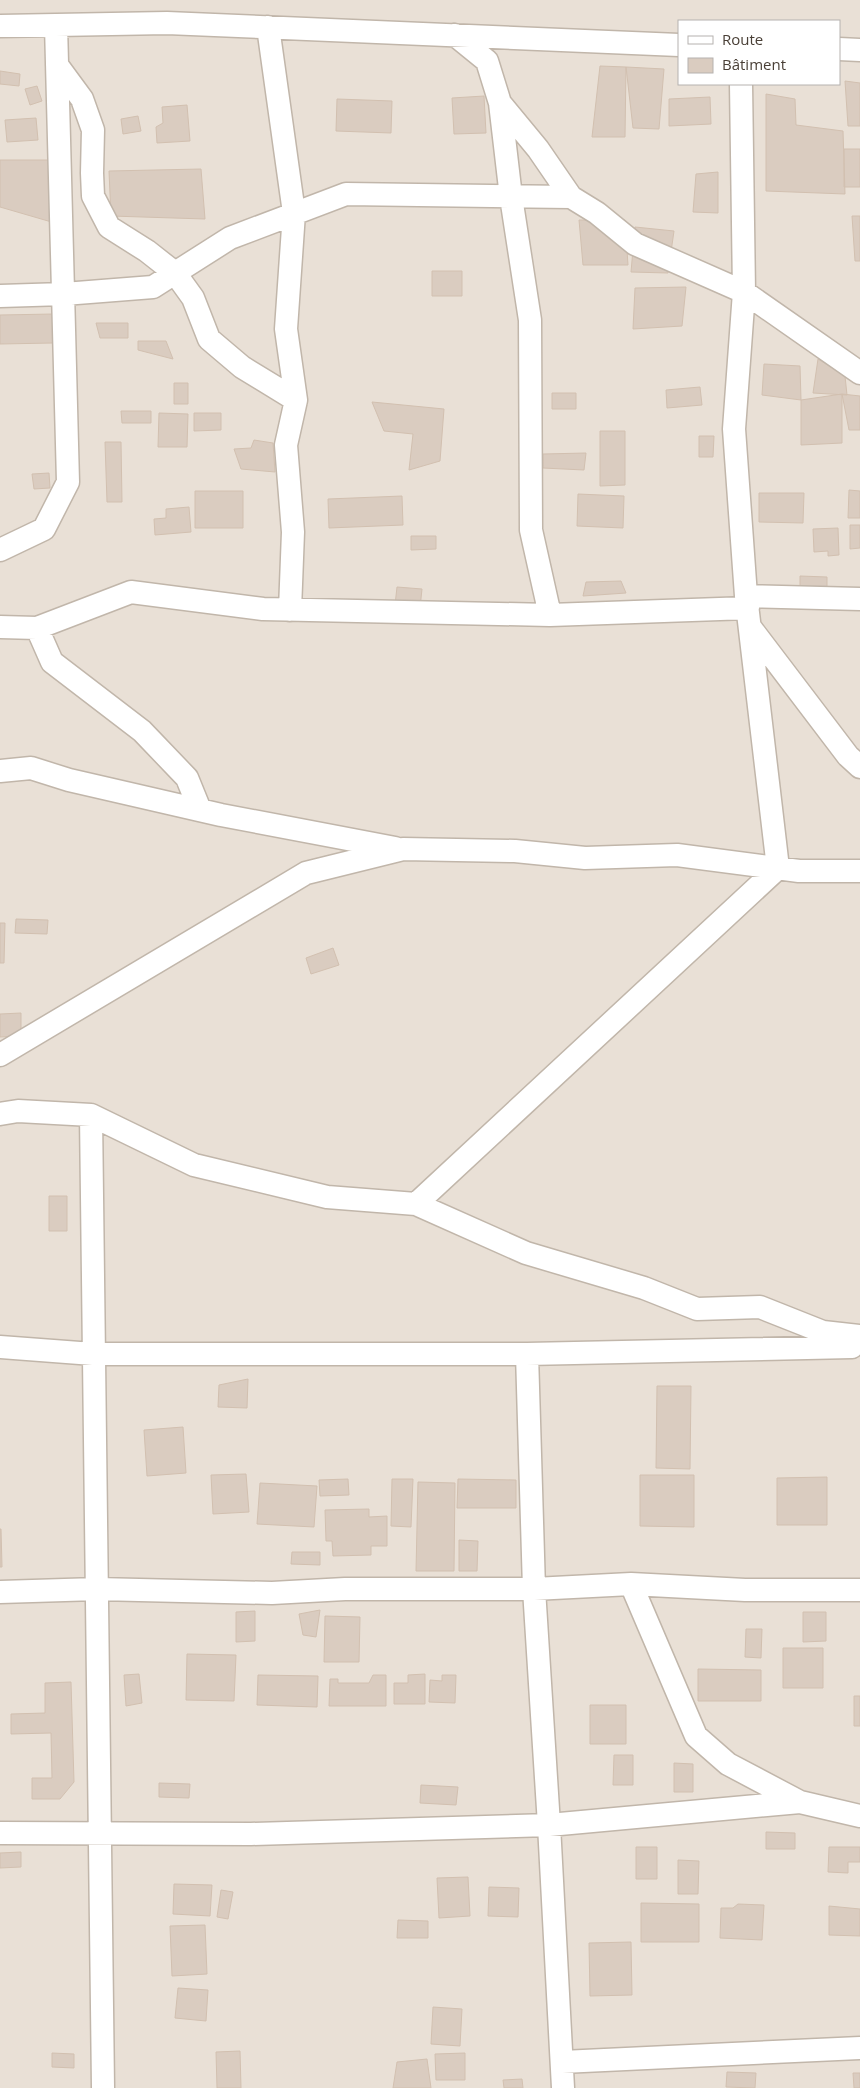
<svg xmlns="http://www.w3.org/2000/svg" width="860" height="2088" viewBox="0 0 860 2088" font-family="'Open Sans',sans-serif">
<rect width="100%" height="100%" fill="#f5efe8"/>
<path fill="#e9e0d6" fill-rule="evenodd" d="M 0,0 L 860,0 L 860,2088 L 0,2088 ZM 679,21 L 839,21 L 839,84 L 679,84 Z"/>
<path fill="#daccc0" stroke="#d2c0b0" d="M 600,66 L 626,67 L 625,137 L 592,137 Z
M 626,67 L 664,69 L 659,129 L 633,128 Z
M 0,71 L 20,74 L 19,86 L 0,84 Z
M 845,81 L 860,83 L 860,126 L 848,126 Z
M 37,86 L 42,101 L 30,105 L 25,89 Z
M 766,94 L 795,99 L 796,125 L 843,131 L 845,194 L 766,191 Z
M 484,96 L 486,133 L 454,134 L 452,98 Z
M 710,97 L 711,124 L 669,126 L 669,99 Z
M 337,99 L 392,101 L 391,133 L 336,131 Z
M 187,105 L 190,141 L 157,143 L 156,127 L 163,123 L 162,107 Z
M 138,116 L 141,131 L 123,134 L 121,119 Z
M 36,118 L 38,140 L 7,142 L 5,120 Z
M 844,149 L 860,149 L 860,187 L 844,187 Z
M 0,160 L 60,160 L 55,223 L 0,207 Z
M 201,169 L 205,219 L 111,216 L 109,171 Z
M 718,172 L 718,213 L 693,212 L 696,174 Z
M 852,216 L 860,216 L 860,261 L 855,261 Z
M 579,220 L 625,220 L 628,265 L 583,265 Z
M 635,227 L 674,231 L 668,273 L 631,272 Z
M 432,271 L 462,271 L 462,296 L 432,296 Z
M 686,287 L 682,326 L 633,329 L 635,288 Z
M 53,314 L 53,343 L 0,344 L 0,315 Z
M 96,323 L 128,323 L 128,338 L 100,338 Z
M 138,341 L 166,341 L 173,359 L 138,350 Z
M 818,359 L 845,376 L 847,395 L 813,393 Z
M 764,364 L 800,366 L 801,400 L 762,395 Z
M 174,383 L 188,383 L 188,404 L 174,404 Z
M 700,387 L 702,405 L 667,408 L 666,390 Z
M 552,393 L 576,393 L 576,409 L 552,409 Z
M 842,394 L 842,443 L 801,445 L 801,400 Z
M 842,394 L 860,396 L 860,430 L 849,430 Z
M 372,402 L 444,409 L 440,461 L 409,470 L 413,434 L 384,431 Z
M 121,411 L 151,411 L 151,423 L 122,423 Z
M 159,413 L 188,414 L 187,447 L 158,447 Z
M 194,413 L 221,413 L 221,430 L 194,431 Z
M 600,431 L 625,431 L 625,485 L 600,486 Z
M 699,436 L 714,436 L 713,457 L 699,457 Z
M 254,440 L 273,443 L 275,472 L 241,469 L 234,449 L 251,448 Z
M 105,442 L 121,442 L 122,502 L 107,502 Z
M 586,453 L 584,470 L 543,468 L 543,454 Z
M 49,473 L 50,488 L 34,489 L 32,474 Z
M 849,490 L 860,491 L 860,518 L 848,518 Z
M 195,491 L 243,491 L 243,528 L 195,528 Z
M 759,493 L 804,493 L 803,523 L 759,522 Z
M 578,494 L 624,496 L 623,528 L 577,526 Z
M 402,496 L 403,525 L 329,528 L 328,499 Z
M 189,507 L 191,532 L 155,535 L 154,519 L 166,518 L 166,509 Z
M 850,525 L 860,525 L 860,548 L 850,549 Z
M 838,528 L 839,555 L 828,556 L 828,551 L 814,552 L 813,529 Z
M 411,536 L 436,536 L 436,549 L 411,550 Z
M 800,576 L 827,577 L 827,591 L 800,590 Z
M 621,581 L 626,593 L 583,596 L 586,582 Z
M 397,587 L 422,589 L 420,608 L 395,605 Z
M 16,919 L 48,920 L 47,934 L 15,933 Z
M 0,923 L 5,923 L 4,963 L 0,963 Z
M 333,948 L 339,965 L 311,974 L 306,958 Z
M 21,1013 L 21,1036 L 0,1037 L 0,1014 Z
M 49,1196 L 67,1196 L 67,1231 L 49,1231 Z
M 248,1379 L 247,1408 L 218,1407 L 219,1385 Z
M 657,1386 L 691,1386 L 690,1469 L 656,1468 Z
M 183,1427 L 186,1473 L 147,1476 L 144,1430 Z
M 246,1474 L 249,1512 L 213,1514 L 211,1475 Z
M 640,1475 L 694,1475 L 694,1527 L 640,1526 Z
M 827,1477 L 827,1525 L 777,1525 L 777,1478 Z
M 348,1479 L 349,1495 L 320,1496 L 319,1480 Z
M 392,1479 L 413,1479 L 411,1527 L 391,1526 Z
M 458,1479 L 516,1480 L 516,1508 L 457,1508 Z
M 418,1482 L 455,1483 L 454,1571 L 416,1571 Z
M 260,1483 L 317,1486 L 314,1527 L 257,1524 Z
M 369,1509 L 369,1517 L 387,1516 L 387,1546 L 371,1546 L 371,1555 L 333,1556 L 332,1541 L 326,1541 L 325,1510 Z
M 0,1529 L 1,1529 L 2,1567 L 0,1567 Z
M 459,1540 L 478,1541 L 477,1571 L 459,1571 Z
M 292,1552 L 320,1552 L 320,1565 L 291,1564 Z
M 320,1610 L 316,1637 L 303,1635 L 299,1614 Z
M 255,1611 L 255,1641 L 236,1642 L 236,1612 Z
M 803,1612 L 826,1612 L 826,1641 L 803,1642 Z
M 325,1616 L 360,1617 L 359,1662 L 324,1662 Z
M 746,1629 L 762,1629 L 761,1658 L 745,1657 Z
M 783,1648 L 823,1648 L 823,1688 L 783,1688 Z
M 187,1654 L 236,1655 L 234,1701 L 186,1700 Z
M 698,1669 L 761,1670 L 761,1701 L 698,1701 Z
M 139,1674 L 142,1703 L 126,1706 L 124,1675 Z
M 425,1674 L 425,1704 L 394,1704 L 394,1683 L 408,1683 L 408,1675 Z
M 258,1675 L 318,1676 L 317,1707 L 257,1705 Z
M 373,1675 L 386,1675 L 386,1706 L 329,1706 L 330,1679 L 338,1679 L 338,1683 L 369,1683 Z
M 442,1675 L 456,1675 L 455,1703 L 429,1702 L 430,1680 L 442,1681 Z
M 71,1682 L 74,1782 L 60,1799 L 32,1799 L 32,1778 L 52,1778 L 51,1733 L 11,1734 L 11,1714 L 45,1713 L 45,1683 Z
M 854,1696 L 860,1696 L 860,1726 L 854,1726 Z
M 590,1705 L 626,1705 L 626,1744 L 590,1744 Z
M 614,1755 L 633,1755 L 633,1785 L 613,1785 Z
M 674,1763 L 693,1764 L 693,1792 L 674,1792 Z
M 159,1783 L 190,1784 L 189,1798 L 159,1797 Z
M 421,1785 L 458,1787 L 456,1805 L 420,1803 Z
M 766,1832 L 795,1833 L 795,1849 L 766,1849 Z
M 636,1847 L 657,1847 L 657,1879 L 636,1879 Z
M 829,1847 L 860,1847 L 860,1862 L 848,1862 L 848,1873 L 828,1872 Z
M 21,1852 L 21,1867 L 0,1868 L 0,1853 Z
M 678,1860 L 699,1861 L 698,1894 L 678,1894 Z
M 468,1877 L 470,1916 L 439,1918 L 437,1878 Z
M 174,1884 L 212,1885 L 210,1916 L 173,1914 Z
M 489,1887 L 519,1888 L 518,1917 L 488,1916 Z
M 221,1890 L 233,1892 L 228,1919 L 217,1917 Z
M 641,1903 L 699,1904 L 699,1942 L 641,1942 Z
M 738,1904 L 764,1905 L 762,1940 L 720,1938 L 721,1908 L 733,1908 Z
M 829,1906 L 860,1909 L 860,1936 L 829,1935 Z
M 398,1920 L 428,1921 L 428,1938 L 397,1938 Z
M 205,1925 L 207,1974 L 172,1976 L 170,1926 Z
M 631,1942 L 632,1995 L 590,1996 L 589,1943 Z
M 178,1988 L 208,1990 L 206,2021 L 175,2018 Z
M 433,2007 L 462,2009 L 460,2046 L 431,2044 Z
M 240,2051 L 241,2088 L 217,2088 L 216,2052 Z
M 52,2053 L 74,2054 L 74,2068 L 52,2067 Z
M 465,2053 L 465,2080 L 436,2080 L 435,2054 Z
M 427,2059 L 431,2088 L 393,2088 L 397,2062 Z
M 727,2072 L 756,2073 L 755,2088 L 726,2087 Z
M 853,2073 L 860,2073 L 860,2088 L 854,2088 Z
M 522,2079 L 523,2088 L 504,2088 L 503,2080 Z"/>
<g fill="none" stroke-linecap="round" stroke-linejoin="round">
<g stroke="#c1b6aa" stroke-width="25">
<path id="street" d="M 0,26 L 167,23 L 679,45
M 268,27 L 294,213 L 286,329 L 296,400 L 286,445 L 293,532 L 290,610
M 455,35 L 487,61 L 500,103 L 538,149 L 571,197 L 597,213 L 635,244 L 744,292 L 860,373
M 839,49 L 860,50
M 57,65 L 82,99 L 93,130 L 92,173 L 93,196 L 109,227 L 147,251 L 175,273 L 193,298 L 209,339 L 242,367 L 296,400
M 741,84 L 744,292 L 734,429 L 746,596 L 860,599
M 500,103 L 511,197 L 530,320 L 531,530 L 550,615
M 0,296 L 64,294 L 153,287 L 230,238 L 346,194 L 571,197
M 0,550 L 44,529 L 68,482 L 56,25
M 0,627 L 37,628 L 52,662 L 142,731 L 187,778 L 200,810
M 750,627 L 848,756 L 860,767
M 37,628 L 131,592 L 263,609 L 550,615 L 748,608
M 0,771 L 31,768 L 69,780 L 221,815 L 395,848
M 0,1055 L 306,873 L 403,849 L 515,851 L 585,858 L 677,855 L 799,871 L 860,871
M 0,1114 L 18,1111 L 91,1115 L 194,1165 L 327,1197 L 416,1204 L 526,1253 L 644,1288 L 697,1309 L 760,1307 L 823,1332 L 860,1336
M 91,1115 L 103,2088
M 416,1204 L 778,868 L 746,596
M 0,1347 L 93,1354 L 527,1354 L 852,1347
M 527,1354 L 534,1589 L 549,1825 L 563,2088
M 631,1584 L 696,1736 L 728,1764 L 800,1802 L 860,1816
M 0,1592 L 97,1589 L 272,1593 L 345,1589 L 534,1589 L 631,1584 L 745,1590 L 860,1590
M 0,1833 L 251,1834 L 549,1825 L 800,1802
M 562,2062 L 860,2048"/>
</g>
<use href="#street" stroke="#fff" stroke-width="22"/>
</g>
<rect x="678" y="20" width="162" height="65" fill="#ffffff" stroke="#b6b2af"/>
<rect x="688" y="36" width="25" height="8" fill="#ffffff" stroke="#b6b2af"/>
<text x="722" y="45" font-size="15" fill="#493f36">Route</text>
<rect x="688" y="58" width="25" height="15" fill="#daccc0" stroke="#b6b2af"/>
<text x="722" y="70" font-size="15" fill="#493f36">Bâtiment</text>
</svg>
